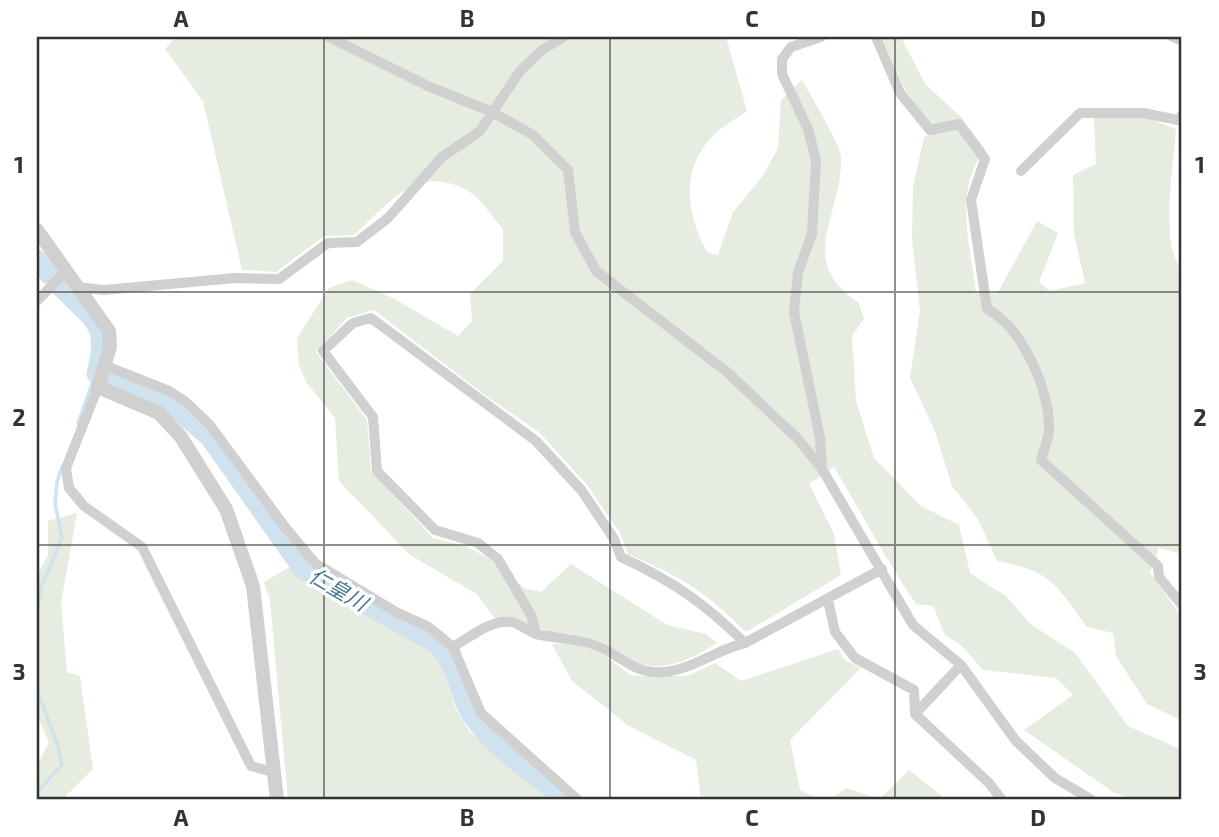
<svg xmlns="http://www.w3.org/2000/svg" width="1219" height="837" viewBox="0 0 1219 837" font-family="'Exo 2','Noto Sans JP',sans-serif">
<rect width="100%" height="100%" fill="#fff"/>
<path fill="#e6ecdf" d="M 176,37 L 726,37 L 747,111 C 736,119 721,127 712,137 C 679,171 687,215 707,252 L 718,255 L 733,212 L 762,177 L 778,148 L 781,100 L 802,80 C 810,95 840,143 841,157 C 843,216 794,260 859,303 L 864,319 L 852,336 L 856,401 L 874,458 L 921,506 L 959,525 L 970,573 L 1007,597 L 1029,623 L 1075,653 L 1128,726 L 1182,750 L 1182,800 L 1137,800 L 1113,792 L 1024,730 L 1073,695 L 1056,678 L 983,670 L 961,645 L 945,635 L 933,606 L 916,604 C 886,560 862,513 834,467 L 809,484 L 834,534 L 841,575 L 746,632 C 704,590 681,577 628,554 L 620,533 L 587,485 L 539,432 L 486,396 L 374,310 L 347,318 L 316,352 L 367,420 L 371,471 L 433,538 L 466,546 L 488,558 L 524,588 L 541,592 L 571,564 L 667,625 L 706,634 L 717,643 C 691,659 662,675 632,660 C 620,654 611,645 599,641 C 580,634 561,634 541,629 C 521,624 519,615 496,620 L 477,594 L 410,555 L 339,481 L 335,418 L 306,382 L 299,365 L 297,338 L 329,288 L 352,280 L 393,298 L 458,336 L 472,321 L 470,294 L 503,261 L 503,229 C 493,218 482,200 470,192 C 418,161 389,203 354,235 L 324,236 L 276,272 L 242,270 L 203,101 L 165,49 Z
M 882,37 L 901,37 L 925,84 L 961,117 L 985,149 C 953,191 970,244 976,292 L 997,294 L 1037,221 L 1058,233 L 1039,282 L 1050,291 L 1085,283 L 1074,234 L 1073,175 L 1096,164 L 1094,118 L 1142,116 L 1176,129 C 1174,160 1159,248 1182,269 L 1180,487 L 1182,554 L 1159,548 L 1150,573 L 1179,613 L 1182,623 L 1182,721 L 1147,704 L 1116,656 L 1113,633 L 1087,627 C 1055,584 1052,571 997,561 L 978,519 L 952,486 L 935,431 L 910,378 L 920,311 L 912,239 L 913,187 L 924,137 L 935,132 L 905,90 Z
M 77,513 L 61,603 L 67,672 L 80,676 L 93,769 L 62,800 L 37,800 L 37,766 L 49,742 L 37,715 L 37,575 L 48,555 L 48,521 Z
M 290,567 L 438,654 L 456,709 L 469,731 L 549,800 L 288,800 L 270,600 L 264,582 Z
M 568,643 L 600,652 L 632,676 L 687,676 L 715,663 L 741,681 L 838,649 L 845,660 L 861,668 L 790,740 L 800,790 L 820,800 L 701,800 L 696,760 L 629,726 L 572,681 L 552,644 Z
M 909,770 L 947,800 L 830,800 L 846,788 L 880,799 Z"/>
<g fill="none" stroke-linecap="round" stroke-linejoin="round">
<path stroke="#cfe2ee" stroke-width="3.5" d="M 78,423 L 92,384
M 37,612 L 41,588 L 62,538 L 55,504 L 57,482 L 62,467
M 37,690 L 58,746 L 62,765 L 37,792"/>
<path stroke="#cfe2ee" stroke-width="19" d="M 37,259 L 49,275
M 59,286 C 94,322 109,322 96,374
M 110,379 L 171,405 L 209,437 L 303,570 L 436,644 C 460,668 456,693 472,716 C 495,750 534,774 565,800"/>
<path stroke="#d0d0d0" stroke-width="10" d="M 329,37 L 428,86 L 490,111 L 533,135 L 568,170 L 575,232 L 596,271 L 727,372 L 798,439 L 822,469 L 913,625 L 961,665 L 1016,741 L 1055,778 L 1092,800
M 821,37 L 791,47 L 782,59 L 782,74 L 808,129 L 816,160 L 812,234 L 798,272 L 794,312 L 820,438 L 822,469
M 876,37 L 900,93 L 930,130 L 959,124 L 985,159 L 971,200 L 987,309 C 1022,327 1050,390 1049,429 C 1049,439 1043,451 1041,460 L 1158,566 L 1159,577 L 1182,605
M 1173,37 L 1182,41
M 1021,171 L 1080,113 L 1143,113 L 1178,120 L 1182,115
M 77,287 L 104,290 L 235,278 L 279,279 L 328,243 L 357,242 L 388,218 L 442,157 L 480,131 L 520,71 L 542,50 L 564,37
M 37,301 L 65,272
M 106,366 L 169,391 L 186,402 L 209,424 L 285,527 L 315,563 L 396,612 L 429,627 L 453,647 L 481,713 L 578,800
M 98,387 L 66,468 L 69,488 L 84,506 L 142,547 L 251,766 L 276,773
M 828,600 L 835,632 L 855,658 L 914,690 L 915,714 L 989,783 L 1002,800
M 536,634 L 531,615 L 498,559 L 478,543 L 435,530 L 377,471 L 373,417 L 323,351 L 353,323 L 371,318 L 536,441 L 582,491 L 614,539 L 621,557 C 674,582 703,602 745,643
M 453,647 C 470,637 491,619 512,622 C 520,624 528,631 536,634 C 558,639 579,638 600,647 C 618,655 632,670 653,672 C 686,675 714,650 745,643 L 882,569
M 915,714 L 961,665"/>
<path stroke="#d0d0d0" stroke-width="14" d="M 37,230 L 109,331 L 110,347 L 98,387 L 159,413 L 181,437 L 226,509 L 253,586 L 277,800"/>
</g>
<path fill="none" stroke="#333" stroke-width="2" stroke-opacity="0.55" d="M 324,37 L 324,800M 610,37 L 610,800M 895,37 L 895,800M 37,292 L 1182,292M 37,545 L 1182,545"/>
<g text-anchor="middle" stroke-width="7" stroke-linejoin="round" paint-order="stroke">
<g font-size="21" font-style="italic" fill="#3f7597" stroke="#fff">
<text transform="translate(338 590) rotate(30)" y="7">仁皇川</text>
</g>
</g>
<rect width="1219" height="837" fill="none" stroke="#ffffff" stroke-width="77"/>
<rect x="38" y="38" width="1142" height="760" fill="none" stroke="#333" stroke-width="2.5"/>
<g font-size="23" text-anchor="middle" font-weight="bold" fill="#333">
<text x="181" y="27">A</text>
<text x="467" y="27">B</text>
<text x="752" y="27">C</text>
<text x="1038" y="27">D</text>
<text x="19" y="173">1</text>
<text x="1200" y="173">1</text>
<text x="19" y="426">2</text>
<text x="1200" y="426">2</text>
<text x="19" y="680">3</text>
<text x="1200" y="680">3</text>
<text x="181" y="826">A</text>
<text x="467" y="826">B</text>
<text x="752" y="826">C</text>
<text x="1038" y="826">D</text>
</g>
</svg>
